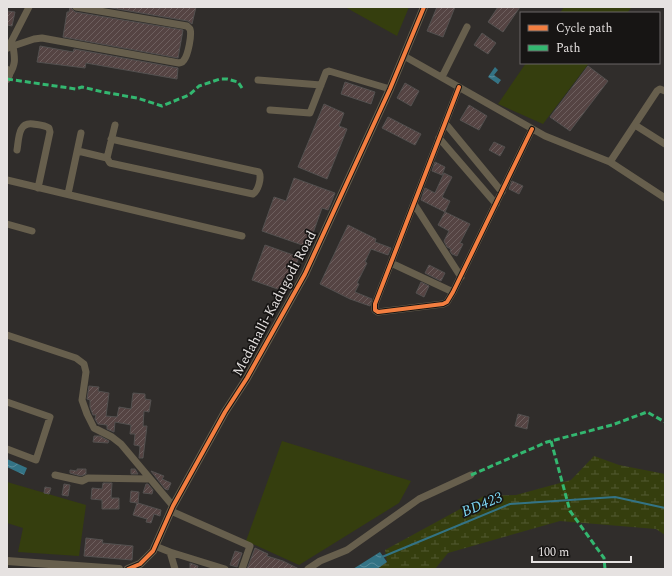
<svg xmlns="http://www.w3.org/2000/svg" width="672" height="576" viewBox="0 0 672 576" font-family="Spectral,serif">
<defs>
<pattern id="wetland-marsh" width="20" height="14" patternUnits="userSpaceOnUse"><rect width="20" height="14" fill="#353e0e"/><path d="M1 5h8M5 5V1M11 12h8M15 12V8" fill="none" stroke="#525a31"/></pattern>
<pattern id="water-waves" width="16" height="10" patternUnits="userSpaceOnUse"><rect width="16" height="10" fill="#337385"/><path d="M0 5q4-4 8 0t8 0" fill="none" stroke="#5a8d9c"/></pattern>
<pattern id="building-hatch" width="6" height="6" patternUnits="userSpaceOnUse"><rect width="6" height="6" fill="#554443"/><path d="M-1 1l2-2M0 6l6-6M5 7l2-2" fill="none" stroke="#6d5f5e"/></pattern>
</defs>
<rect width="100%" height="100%" fill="#302d2b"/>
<path fill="#353e0e" d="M 345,7 L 409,7 L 397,36 Z
M 564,7 L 632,7 L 627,13 L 560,13 Z
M 526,63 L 589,63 L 543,124 L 498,104 Z
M 282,441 L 411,481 L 399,503 L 299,565 L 246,541 Z
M 7,482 L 86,505 L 79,556 L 18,552 L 23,528 L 7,523 Z"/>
<path fill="url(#wetland-marsh)" d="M 594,456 L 619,465 L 665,474 L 665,535 L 656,529 L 560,521 L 448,553 L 435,569 L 377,569 L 387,562 L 385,550 L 484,496 L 516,495 L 571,480 Z"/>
<path fill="url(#water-waves)" d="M 495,67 L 498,70 L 494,75 L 501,80 L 498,84 L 488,77 Z
M 7,459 L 27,468 L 24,475 L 7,467 Z
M 380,552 L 387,562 L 377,569 L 353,569 Z"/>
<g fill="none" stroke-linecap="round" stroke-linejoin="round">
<path stroke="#337385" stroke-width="2" d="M 382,557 L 510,504 L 615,497 L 665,508"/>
</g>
<path fill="url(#building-hatch)" stroke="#53504f" d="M 70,7 L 75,12 L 183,30 L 178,58 L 63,37 L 67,12 L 69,12 Z
M 106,7 L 153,7 L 161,8 L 161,7 L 196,7 L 192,24 L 188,21 Z
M 437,7 L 455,7 L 443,37 L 427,31 Z
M 498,7 L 520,7 L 503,32 L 488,22 Z
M 7,11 L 15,12 L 12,26 L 7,25 Z
M 482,33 L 496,43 L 488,54 L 474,45 Z
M 40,46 L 73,52 L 74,49 L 178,68 L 177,79 L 86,63 L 85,68 L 37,62 Z
M 588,66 L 608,81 L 570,131 L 550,117 Z
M 345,82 L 375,92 L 371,104 L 341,94 Z
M 405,83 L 419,91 L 411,106 L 397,98 Z
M 324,104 L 344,113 L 339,126 L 347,129 L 327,179 L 298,167 Z
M 469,105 L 487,116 L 479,130 L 460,120 Z
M 388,117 L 421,134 L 415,145 L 382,128 Z
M 494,142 L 505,147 L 500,156 L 489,150 Z
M 435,162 L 445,167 L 442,175 L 432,171 Z
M 444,173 L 452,177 L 442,197 L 450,201 L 445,212 L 421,200 L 425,188 L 435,193 Z
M 294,178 L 335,193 L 328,210 L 322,208 L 308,247 L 262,231 L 274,197 L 286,201 Z
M 512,181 L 523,186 L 519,194 L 509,189 Z
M 445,212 L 470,224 L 460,243 L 463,244 L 457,256 L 452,254 L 450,251 L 451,249 L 447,247 L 444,241 L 449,231 L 438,225 Z
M 348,225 L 376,239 L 375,242 L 391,248 L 388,255 L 371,249 L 365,262 L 367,263 L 357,283 L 359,284 L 355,292 L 372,299 L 370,306 L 350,299 L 320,284 Z
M 265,245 L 299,257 L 286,292 L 252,280 Z
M 429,265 L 445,273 L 441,281 L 425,273 Z
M 421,282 L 429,286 L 424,297 L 416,293 Z
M 89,386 L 99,387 L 98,391 L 109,393 L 106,416 L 117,417 L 119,407 L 131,409 L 133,393 L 145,394 L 145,399 L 151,400 L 149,412 L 144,411 L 143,426 L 147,426 L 143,458 L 139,458 L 140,446 L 134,445 L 135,434 L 130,434 L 131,425 L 115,422 L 114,432 L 107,429 L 107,425 L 98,424 L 95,419 L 96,415 L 93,415 L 90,407 L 90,400 L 87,399 Z
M 518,414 L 529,417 L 527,429 L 515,426 Z
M 94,436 L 100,436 L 109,441 L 108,443 L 93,442 Z
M 77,469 L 86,469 L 86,474 L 81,476 L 70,473 L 70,470 L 77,471 Z
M 131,469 L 135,469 L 138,474 L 131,474 Z
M 151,471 L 164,476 L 162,479 L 171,483 L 168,490 L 165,489 Z
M 103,483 L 112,483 L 111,498 L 119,498 L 119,509 L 102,509 L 102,500 L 91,499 L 92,488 L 102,489 Z
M 64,484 L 70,485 L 68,496 L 62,495 Z
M 146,484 L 148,484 L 153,490 L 152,494 L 143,493 Z
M 45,487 L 51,488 L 49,494 L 44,493 Z
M 131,491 L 139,492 L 138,503 L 161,510 L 160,516 L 154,514 L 151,523 L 146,522 L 147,519 L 133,515 L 137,503 L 130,502 Z
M 86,538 L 103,540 L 102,543 L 133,546 L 132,560 L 84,556 Z
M 255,548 L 268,554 L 267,556 L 283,561 L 299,569 L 247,569 Z
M 235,551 L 242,553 L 237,567 L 230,565 Z
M 190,563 L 198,566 L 197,569 L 190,569 Z"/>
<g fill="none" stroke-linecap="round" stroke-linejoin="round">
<path stroke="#675f4d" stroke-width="7" d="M 7,48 L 34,39 L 42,38 L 179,63 C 182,62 182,63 184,60 C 188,55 192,35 190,29 L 187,26 L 76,7
M 8,48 L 29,7
M 404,56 L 545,136 L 610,162 L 665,198
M 9,75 C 16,64 15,59 13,46
M 442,77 L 467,27
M 258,80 L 321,85
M 459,87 L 375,304 L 375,310 L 378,312 L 443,304 L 447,302 L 453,292 L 532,129
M 270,110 L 310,113 L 326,72 L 329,71 L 390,89
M 445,123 L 502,192
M 635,125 L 665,144
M 439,138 L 496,204
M 111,139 L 259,172 C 262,178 258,191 253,194 L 110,163 L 107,158 L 115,125
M 17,150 C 19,138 18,122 33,124 C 39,125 44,125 49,128 L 50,132 L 38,188
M 78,151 L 107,158
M 610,162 L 657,91 L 660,89 L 665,91
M 7,180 L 242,236
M 68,194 L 81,133
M 414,204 L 461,277
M 7,224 L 32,231
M 391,263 L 453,292
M 7,335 L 76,358 L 84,364 L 86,372 L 82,400 L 87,414 L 94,428 L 112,437 L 121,444 L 173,506
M 7,402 L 50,417 L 36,460 L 7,449
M 55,475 L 82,481 L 88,478 L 149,479
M 171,511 L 250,546 L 242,569
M 155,546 L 170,552 L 175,569
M 170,552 L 225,569
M 308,569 L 320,561 L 347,550 L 419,499 L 471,475"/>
<path stroke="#675f4d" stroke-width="8" d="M 7,70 L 9,75 L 7,79
M 7,561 L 119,569
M 128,569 L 140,564 L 153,551 L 173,506 L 225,412 L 247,378 L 305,274 L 390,89 L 424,7"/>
<path stroke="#33b770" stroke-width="3" stroke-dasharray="6 3" stroke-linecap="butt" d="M 7,79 L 76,89 L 82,87 L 103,92 L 137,98 L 162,106 L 189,95 L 199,86 L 220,79 L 227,79 L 238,82 L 242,88
M 551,441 L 570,511 L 604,558 L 605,569
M 471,475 L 547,442 L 612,425 L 647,412 L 665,422"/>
<g stroke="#171514" stroke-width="6">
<path id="cycleway" d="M 459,87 L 375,304 L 375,310 L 378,312 L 443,304 L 447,302 L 453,292 L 532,129
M 128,569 L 140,564 L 153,551 L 173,506 L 225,412 L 247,378 L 305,274 L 390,89 L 424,7"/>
</g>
<use href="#cycleway" stroke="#f27e40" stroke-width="4"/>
</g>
<g text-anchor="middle" stroke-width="3.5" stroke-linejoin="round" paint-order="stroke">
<g font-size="14" fill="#e6e2e1" stroke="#171514">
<text transform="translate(274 303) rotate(-62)" y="5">Medahalli-Kadugodi Road</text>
</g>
<g font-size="15" font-style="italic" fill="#7cd6f2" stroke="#171514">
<text transform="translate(482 504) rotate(-22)" y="5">BD423</text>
</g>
</g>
<rect width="672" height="576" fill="none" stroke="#e6e2e1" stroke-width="16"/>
<rect x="520" y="12" width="140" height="52" fill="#171514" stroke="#6a6766"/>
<rect x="528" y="25" width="20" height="6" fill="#f27e40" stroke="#6a6766"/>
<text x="556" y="32" font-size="12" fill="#e6e2e1">Cycle path</text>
<rect x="528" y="45" width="20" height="6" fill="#33b770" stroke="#6a6766"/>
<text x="556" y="52" font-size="12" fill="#e6e2e1">Path</text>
<path d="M532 556v6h99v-6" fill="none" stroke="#e6e2e1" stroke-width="2"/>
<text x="538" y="556" font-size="12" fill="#e6e2e1" stroke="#171514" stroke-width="3" paint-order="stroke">100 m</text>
</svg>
